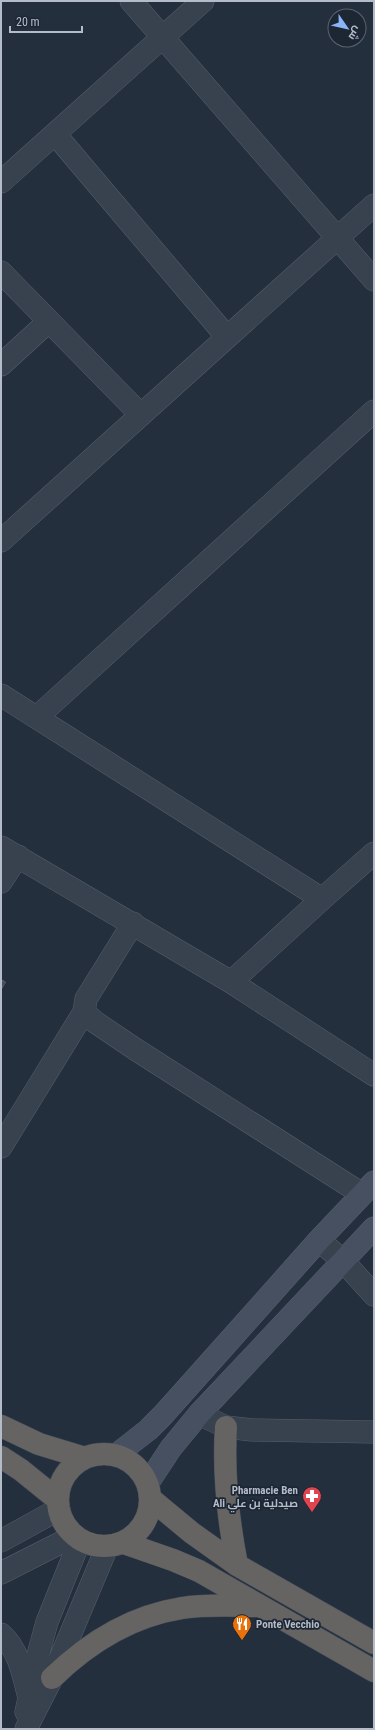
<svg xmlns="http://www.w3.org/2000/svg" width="375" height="1730" viewBox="0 0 375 1730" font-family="'Roboto Condensed',Cairo,sans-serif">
<defs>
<pattern id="building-cross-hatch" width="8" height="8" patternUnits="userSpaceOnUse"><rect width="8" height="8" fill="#455162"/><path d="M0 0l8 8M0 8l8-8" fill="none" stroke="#5d6877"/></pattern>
</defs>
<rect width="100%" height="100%" fill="#242f3e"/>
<path fill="url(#building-cross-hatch)" stroke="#1f2835" d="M 1,978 L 7,982 L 1,992 Z"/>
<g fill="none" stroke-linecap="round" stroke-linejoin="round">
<g stroke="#565f6c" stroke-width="23">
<path id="minor" d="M 131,1 L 374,280
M 55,134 L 227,337
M 1,182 L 203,1
M 1,272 L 141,415
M 1,365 L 49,321
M 1,541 L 374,205
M 1,695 L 322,899 L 374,853
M 37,717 L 374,411
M 1,847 L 231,982 L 374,1075
M 1,882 L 18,856
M 133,923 L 86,999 L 84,1012 L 95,1022 L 135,1049 L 362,1194
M 231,982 L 322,899
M 1,1147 L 84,1012
M 319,1240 L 344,1262 L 374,1295
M 199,1414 L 226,1427 L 252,1430 L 374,1432"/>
</g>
<g stroke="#565f6c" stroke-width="23">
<path id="tertiary" d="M 1,1541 L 59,1509
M 1,1573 L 74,1536
M 1,1634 C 18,1649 23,1673 28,1694
M 26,1712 L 38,1655 L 47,1622 L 80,1540
M 26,1729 L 52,1678 L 107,1547"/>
</g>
<g stroke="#565f6c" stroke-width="23">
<path id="secondary" d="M 116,1455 L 148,1430 L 163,1415 L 319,1240 L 374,1182
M 148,1483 L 171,1448 L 199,1414 L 374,1228"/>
</g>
<g stroke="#434c59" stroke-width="23">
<path id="trunk" d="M 1,1426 L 39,1444 L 85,1458
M 226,1427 C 223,1474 228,1519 237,1565
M58 1500a46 46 0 1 1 92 0a46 46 0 1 1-92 0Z
M 1,1457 L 21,1470 L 58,1500
M 151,1499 L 192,1533 L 237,1565 L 374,1643
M 124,1543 L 173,1560 L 199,1571 L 374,1671
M 52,1678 C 89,1642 131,1616 182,1608 C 207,1604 233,1606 258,1606"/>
</g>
<use href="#minor" stroke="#38414e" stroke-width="22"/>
<use href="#tertiary" stroke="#38414e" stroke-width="22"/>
<use href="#secondary" stroke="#465061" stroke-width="22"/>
<use href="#trunk" stroke="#656462" stroke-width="22"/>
</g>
<defs>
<g id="pharmacy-pin" transform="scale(1)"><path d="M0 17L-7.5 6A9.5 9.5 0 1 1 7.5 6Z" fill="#e0444e" stroke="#1d2633"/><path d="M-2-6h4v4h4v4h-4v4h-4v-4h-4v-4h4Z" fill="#fff"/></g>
<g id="restaurant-pin" transform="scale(1)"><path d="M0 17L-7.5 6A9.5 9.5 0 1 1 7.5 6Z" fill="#e8710a" stroke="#1d2633"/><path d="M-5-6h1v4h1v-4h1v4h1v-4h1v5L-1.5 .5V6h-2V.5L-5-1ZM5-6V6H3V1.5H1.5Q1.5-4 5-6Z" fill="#fff"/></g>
</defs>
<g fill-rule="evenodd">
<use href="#pharmacy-pin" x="312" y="1496"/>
<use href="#restaurant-pin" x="242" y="1624"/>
</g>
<g text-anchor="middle" stroke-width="3.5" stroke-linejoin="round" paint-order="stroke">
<g font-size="11" font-weight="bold" fill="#b4bcc9" stroke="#1d2633" text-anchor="end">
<text x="298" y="1494">Pharmacie Ben<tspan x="298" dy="13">Ali صيدلية بن علي</tspan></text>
<text x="256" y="1628" text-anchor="start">Ponte Vecchio</text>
</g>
</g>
<rect width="375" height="1730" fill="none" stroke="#b4bcc9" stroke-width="4"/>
<g transform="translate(347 28) rotate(124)"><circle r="19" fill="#1d2633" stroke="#59626f"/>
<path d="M0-3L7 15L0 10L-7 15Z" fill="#8ab4f8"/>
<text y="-6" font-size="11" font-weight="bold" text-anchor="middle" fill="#b4bcc9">ش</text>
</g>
<path d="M10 26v6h72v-6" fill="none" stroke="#b4bcc9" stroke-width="2"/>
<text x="16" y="26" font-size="12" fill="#b4bcc9" stroke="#1d2633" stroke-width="3" paint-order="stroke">20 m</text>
</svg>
